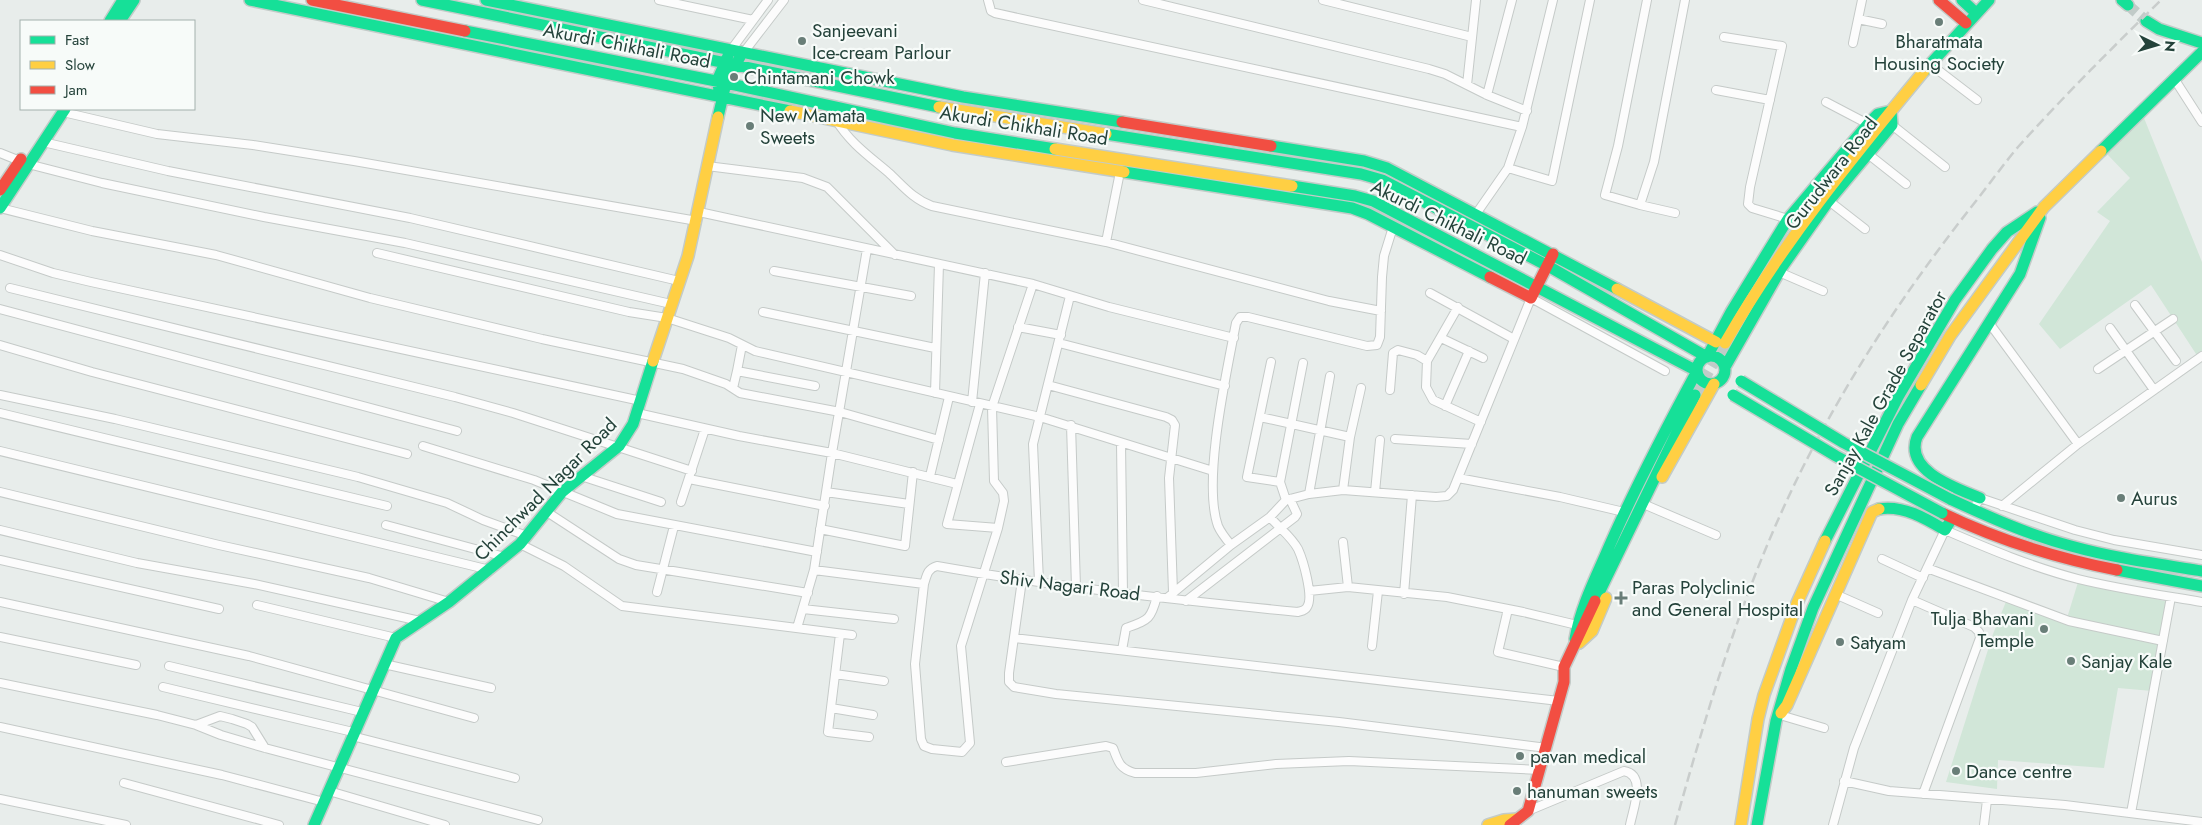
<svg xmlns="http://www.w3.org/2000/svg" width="2202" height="825" viewBox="0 0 2202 825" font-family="Jost,sans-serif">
<rect width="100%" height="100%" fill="#e8edeb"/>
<path fill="#d1e6d8" d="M 2144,118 L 2202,262 L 2202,359 L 2200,360 L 2151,285 L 2060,349 L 2039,324 L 2110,221 L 2097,212 L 2130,178 L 2107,154 Z
M 2079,579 L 2168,602 L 2152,691 L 2118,688 L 2104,768 L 1998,760 L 1997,789 L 1946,782 L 1993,634 L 2007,599 L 2067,618 Z"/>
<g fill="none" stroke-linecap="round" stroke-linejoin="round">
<path stroke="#c1cbc8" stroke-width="11" stroke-dasharray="11 5.5" stroke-linecap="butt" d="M 2128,5 L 2146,21
M 1695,395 L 1725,343"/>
<g stroke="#c5cac8" stroke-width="10">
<path id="street" d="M 659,0 L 753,20
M 988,0 L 991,11 L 995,13 L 1522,127
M 1143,0 L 1429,69 L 1445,74 L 1487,95 L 1527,111
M 1323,0 L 1472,37
M 1647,0 L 1618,146 L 1605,195 L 1640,205 L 1654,162 L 1685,0
M 1858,19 L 1882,24
M 1724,37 L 1782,46 L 1750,187 L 1748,204 L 1752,208 L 1788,219
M 1853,43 L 1862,0
M 731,50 L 768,0
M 744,52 L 784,0
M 1930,64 L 1977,100
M 2175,80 L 2202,122
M 1467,85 L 1476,0
M 1716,90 L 1770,100
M 1487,95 L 1512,0
M 1826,102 L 1868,124
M 63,112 L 157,134 L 253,145 L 354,161 L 697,221
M 836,120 C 850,143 869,156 889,173 C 903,186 913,199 932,206 L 1106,242 L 1329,301 L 1381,311
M 1892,125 L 1945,167
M 43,142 L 168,171 L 410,218 L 679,281
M 0,153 L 20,161
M 1868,154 L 1906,184
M 28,164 L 102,183 L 264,217 L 405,243 L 671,304
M 707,166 L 803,178 L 827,187 L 895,255
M 1508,168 L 1552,181 L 1590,0
M 1829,201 L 1865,229
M 1640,205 L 1675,213
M 0,208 L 92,231 L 216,255 L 370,298 L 542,339 L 683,369 L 726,384 L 740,393 L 840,412 L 939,440
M 699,212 L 1033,284 L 1109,307 L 1234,338
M 1476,214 L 1508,168 L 1522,127 L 1553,0
M 1106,242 L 1120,172
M 377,253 L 629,312 L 667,318 L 729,338 L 755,351 L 1040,417 L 1213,471
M 0,255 L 53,273 L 91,282 L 641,401
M 774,271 L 911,296
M 1779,272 L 1823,291
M 1033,284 L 992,407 L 994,481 L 1003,493 L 1004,501 L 998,528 L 961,646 L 970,743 L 962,752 L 932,749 L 924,746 L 921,739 L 915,664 L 924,584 C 927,575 927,569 937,566 C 1056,587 1177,600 1298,612 C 1301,611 1305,611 1307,607 C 1314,597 1303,560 1298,549 C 1291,536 1279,528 1270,517
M 10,288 L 455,397 L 513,413 L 692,471
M 1430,293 L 1514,339
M 2135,305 L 2176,361
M 0,309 L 457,431
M 763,312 L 935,348
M 1990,324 L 2078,444
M 1018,327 L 1061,335
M 2110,328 L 2154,390
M 1441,338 L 1483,358
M 1059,343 L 1225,386
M 0,345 L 92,372 L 407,454
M 1427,361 L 1458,307
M 1271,362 L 1247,477 L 1280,482
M 2098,369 L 2173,319
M 737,371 L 742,345
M 1048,385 L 1166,417 L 1172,420 L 1175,425 L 1169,478 L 1173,592
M 733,388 L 737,371 L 815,386
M 1390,390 L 1393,353 L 1398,350 L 1417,355 L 1427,361 L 1426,387 L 1433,400 L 1481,422
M 935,393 L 939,264
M 0,395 L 115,419 L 358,477 L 447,503 L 483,520 L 527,536
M 972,402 L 985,273
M 980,404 L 947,524 L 998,528
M 1445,406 L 1469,351
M 0,413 L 387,506
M 637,413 L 739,436 L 832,453 L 957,484
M 1260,417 L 1350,437
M 1071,425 L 1076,587
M 1395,439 L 1472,444
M 1121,443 L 1123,593
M 423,446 L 534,480 L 617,514 L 817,552
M 0,451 L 490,570
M 581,476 L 661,502
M 930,476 L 949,397
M 1458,478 L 1560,497 L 1624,512
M 689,479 L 825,506
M 1343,490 L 1350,437 L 1361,388
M 0,492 L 219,545 L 369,578 L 449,602
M 826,492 L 909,504
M 1375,492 L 1380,440
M 1309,494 L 1330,376
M 1286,500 L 1280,482 L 1303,363
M 681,502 L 705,429
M 1648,506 L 1716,535
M 2002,506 L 2078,444 L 2202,356
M 1973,510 L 1980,498 L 2075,530 L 2114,540 L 2202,555
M 547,512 L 619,559 L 636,565 L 808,593
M 386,525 L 505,557
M 820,529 L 905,546 L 913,472
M 0,530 L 137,563 L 254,584 L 420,621
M 1343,542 L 1348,587
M 520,544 L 564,566 L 622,606 L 852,635
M 1231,545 C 1226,539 1221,533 1218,526 C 1202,481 1227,371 1236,323 L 1240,317 L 1248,317 L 1367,346 L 1377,345 L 1380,337 L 1382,277 L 1384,256 L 1393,227
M 1882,559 L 1923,578
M 0,560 L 219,609
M 1927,568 L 2069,621 L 2163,641
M 814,570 L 924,584
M 1022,580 L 1009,673 L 1009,682 L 1014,687 L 1056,694 L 1339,722 L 1547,748
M 1039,582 L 1033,444 L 1070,296
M 1309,591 L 1348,587 L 1447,597 L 1523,612 L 1577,625
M 657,592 L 674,526
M 1404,594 L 1412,495
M 1835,594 L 1878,613
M 1167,598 L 1231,545 L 1270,517 L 1286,500 L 1309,494 L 1343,490 L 1436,497 L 1447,496 L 1453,490 L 1531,298 L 1665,371
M 1912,600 L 1974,627 L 1979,632 L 1980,638 L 1923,794
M 1186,601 L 1295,517 L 1297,514 L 1290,499
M 0,602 L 249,656 L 474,718
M 257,605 L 396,638
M 803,609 L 894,619
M 1508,609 L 1498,652 L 1564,667
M 797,628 L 814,570 L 832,453 L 867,249
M 840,634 L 828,732 L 869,737
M 0,637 L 136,665
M 1014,638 L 1559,701
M 1372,646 L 1378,591
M 1122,650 L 1126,628 C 1148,620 1151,620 1157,596
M 384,664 L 491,688
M 169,666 L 362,712
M 835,674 L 884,681
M 0,683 L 157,715 L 196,725 L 220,716 L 232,719 L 247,724 L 252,727 L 265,748
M 163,687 L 353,732
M 831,708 L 873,715
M 1780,715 L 1824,728
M 196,725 L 221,735 L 265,748 L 538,820
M 0,727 L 222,775 L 324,802
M 352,736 L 515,778
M 1006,762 L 1106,746 L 1113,748 C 1118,762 1120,769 1135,773 L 1196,773 L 1276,764 L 1349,761 L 1540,770
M 1844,781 L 1889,791 L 2065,805 L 2202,822
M 124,783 L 279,825
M 329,791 L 445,825
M 0,799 L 126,825
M 1528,811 L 1624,771 C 1647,775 1633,809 1630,825
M 2131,813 L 2171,597
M 1833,825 L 1854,748 L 1912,600 L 1945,530 C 1989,549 2032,567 2078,579 C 2119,589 2161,595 2202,602
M 1984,825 L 1987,800"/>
</g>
<g stroke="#c3cbc8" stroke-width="14">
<path id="fast" d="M 250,0 L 790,111
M 422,0 L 939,107
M 486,0 L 963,97 L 1122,122
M 1962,0 L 1976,13
M 2122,0 L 2128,5
M 110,21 L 123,0
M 120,21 L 134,0
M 2146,21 L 2159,29 L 2202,43
M 465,31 L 726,83 L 955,133 L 1055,149
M 1924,71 L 1989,0
M 719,89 L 717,81 L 728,56
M 718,117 L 726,83 L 740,57
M 1106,134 L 1361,174 L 1382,180 L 1548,266 L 1707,357
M 1271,146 L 1364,161 L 1387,168 L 1617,289
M 2101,151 L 2202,52
M 1124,172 L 1352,208 L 1368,214 L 1490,277
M 1292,186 L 1355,196 L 1373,201 L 1697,371
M 0,208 L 65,109
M1697 370a14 14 0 1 1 28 0a14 14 0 1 1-28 0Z
M 1707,357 L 1731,312 L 1788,219 L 1868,124 L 1878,114 L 1891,111
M 1725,367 L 1782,267 L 1827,203 L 1892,125 L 1891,111
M 1980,498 C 1956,488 1904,471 1917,437 L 2020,274 L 2040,218
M 1950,499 C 1989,517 2029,535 2071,546 C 2114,558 2158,564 2202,571
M 1879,509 C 1903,505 1925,518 1945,530 L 1952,518
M 1825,541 L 1898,397 L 1955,300 L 1992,249 L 2007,232 L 2037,212
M 2117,570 L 2202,586
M 1595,601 L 1695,395
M 1575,639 C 1580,610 1593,583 1605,556 C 1632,493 1664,432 1697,371
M 314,825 L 396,638 L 449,602 L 520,544 L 562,492 L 619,446 L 633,424 L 653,361
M 1757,825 L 1776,721 L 1791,669 L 1813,608 L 1898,424 L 1921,385"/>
</g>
<g stroke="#c3cbc8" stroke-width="14">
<path id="slow" d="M 939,107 L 1106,134
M 790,111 L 952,145 L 1124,172
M 1055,149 L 1292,186
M 1617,289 L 1716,342
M 1725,343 C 1781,245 1852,158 1924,71
M 653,361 L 688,256 L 718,117
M 1921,385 L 1950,336 L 2044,207 L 2101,151
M 1662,477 L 1714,384
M 1579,643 L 1592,631 L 1606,598
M 1781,713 L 1787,705 L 1872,512 L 1879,509
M 1488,825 L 1504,820 L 1517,819
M 1741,825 L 1758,719 L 1764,695 L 1797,603 L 1825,541"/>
</g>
<g stroke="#c3cbc8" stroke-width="14">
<path id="jam" d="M 312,0 L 465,31
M 1939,0 L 1966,23
M 1122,122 L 1271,146
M 0,190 L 21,159
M 1490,277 L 1531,298 L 1553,254
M 1942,513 C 1998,540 2056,558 2117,570
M 1510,825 L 1528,811 L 1564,682 L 1564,667 L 1595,601"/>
</g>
<use href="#street" stroke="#fcfcfc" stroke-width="8"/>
<use href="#fast" stroke="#16e098" stroke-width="11"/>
<use href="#slow" stroke="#ffcf43" stroke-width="11"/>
<use href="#jam" stroke="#f24e42" stroke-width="11"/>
<path stroke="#c9cdcc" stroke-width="2.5" stroke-dasharray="10 5" stroke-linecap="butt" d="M 1675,825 C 1709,703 1746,580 1803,467 C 1851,372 1910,284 1976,201 C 1990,183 2003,165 2018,147 C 2064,96 2112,48 2161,0"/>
<g stroke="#c3ccc9" stroke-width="14" stroke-linecap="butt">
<path id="fast-bridge" d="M 1741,381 L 1844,443 L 1950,499
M 1733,395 L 1836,456 L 1942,513"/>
</g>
<use href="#fast-bridge" stroke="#16e098" stroke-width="11"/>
</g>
<g fill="#697e78" stroke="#f7fbf9" stroke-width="2">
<circle cx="1939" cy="22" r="5"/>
<circle cx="802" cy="41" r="5"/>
<circle cx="734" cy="77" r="5"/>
<circle cx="750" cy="126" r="5"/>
<circle cx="2121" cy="498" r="5"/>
<path d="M1618.5 590.5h5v5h5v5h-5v5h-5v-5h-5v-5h5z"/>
<circle cx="2044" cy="629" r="5"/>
<circle cx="1840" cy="642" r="5"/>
<circle cx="2071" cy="661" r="5"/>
<circle cx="1520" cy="756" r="5"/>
<circle cx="1956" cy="771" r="5"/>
<circle cx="1517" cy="791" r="5"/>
</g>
<g text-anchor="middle" stroke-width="4.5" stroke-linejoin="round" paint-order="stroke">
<g font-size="19" fill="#24423a" stroke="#f7fbf9" text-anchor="start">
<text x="812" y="37">Sanjeevani<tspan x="812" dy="22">Ice-cream Parlour</tspan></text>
<text x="1939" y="48" text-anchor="middle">Bharatmata<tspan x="1939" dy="22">Housing Society</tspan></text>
<text x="744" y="84">Chintamani Chowk</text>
<text x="760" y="122">New Mamata<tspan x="760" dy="22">Sweets</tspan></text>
<text x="2131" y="505">Aurus</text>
<text x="1632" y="594">Paras Polyclinic<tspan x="1632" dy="22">and General Hospital</tspan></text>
<text x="2034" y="625" text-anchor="end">Tulja Bhavani<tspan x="2034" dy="22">Temple</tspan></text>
<text x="1850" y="649">Satyam</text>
<text x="2081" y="668">Sanjay Kale</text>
<text x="1530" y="763">pavan medical</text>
<text x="1966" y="778">Dance centre</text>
<text x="1527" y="798">hanuman sweets</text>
</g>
<g font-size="19" fill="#24423a" stroke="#f7fbf9">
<text transform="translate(627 45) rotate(11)" y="7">Akurdi Chikhali Road</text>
<text transform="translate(1024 125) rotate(9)" y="7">Akurdi Chikhali Road</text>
<text transform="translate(1831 173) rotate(-52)" y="7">Gurudwara Road</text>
<text transform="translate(1449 222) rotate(26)" y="7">Akurdi Chikhali Road</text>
<text transform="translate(1885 393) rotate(-61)" y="7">Sanjay Kale Grade Separator</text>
<text transform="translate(545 489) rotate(-45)" y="7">Chinchwad Nagar Road</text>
<text transform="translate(1070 585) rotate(7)" y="7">Shiv Nagari Road</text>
</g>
</g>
<rect x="20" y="20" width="175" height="90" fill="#f7fbf9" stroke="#a3b1ad"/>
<rect x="30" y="36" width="25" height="8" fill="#16e098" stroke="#a3b1ad"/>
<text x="65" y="45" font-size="15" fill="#24423a">Fast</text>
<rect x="30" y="61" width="25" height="8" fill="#ffcf43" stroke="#a3b1ad"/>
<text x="65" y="70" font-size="15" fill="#24423a">Slow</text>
<rect x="30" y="86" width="25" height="8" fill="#f24e42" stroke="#a3b1ad"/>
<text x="65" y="95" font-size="15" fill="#24423a">Jam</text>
<g transform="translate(2157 45) rotate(95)" stroke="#f7fbf9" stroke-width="4" paint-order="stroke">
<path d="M0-4L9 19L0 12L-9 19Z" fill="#24423a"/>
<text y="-8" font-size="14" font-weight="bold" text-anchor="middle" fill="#24423a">N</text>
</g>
</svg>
